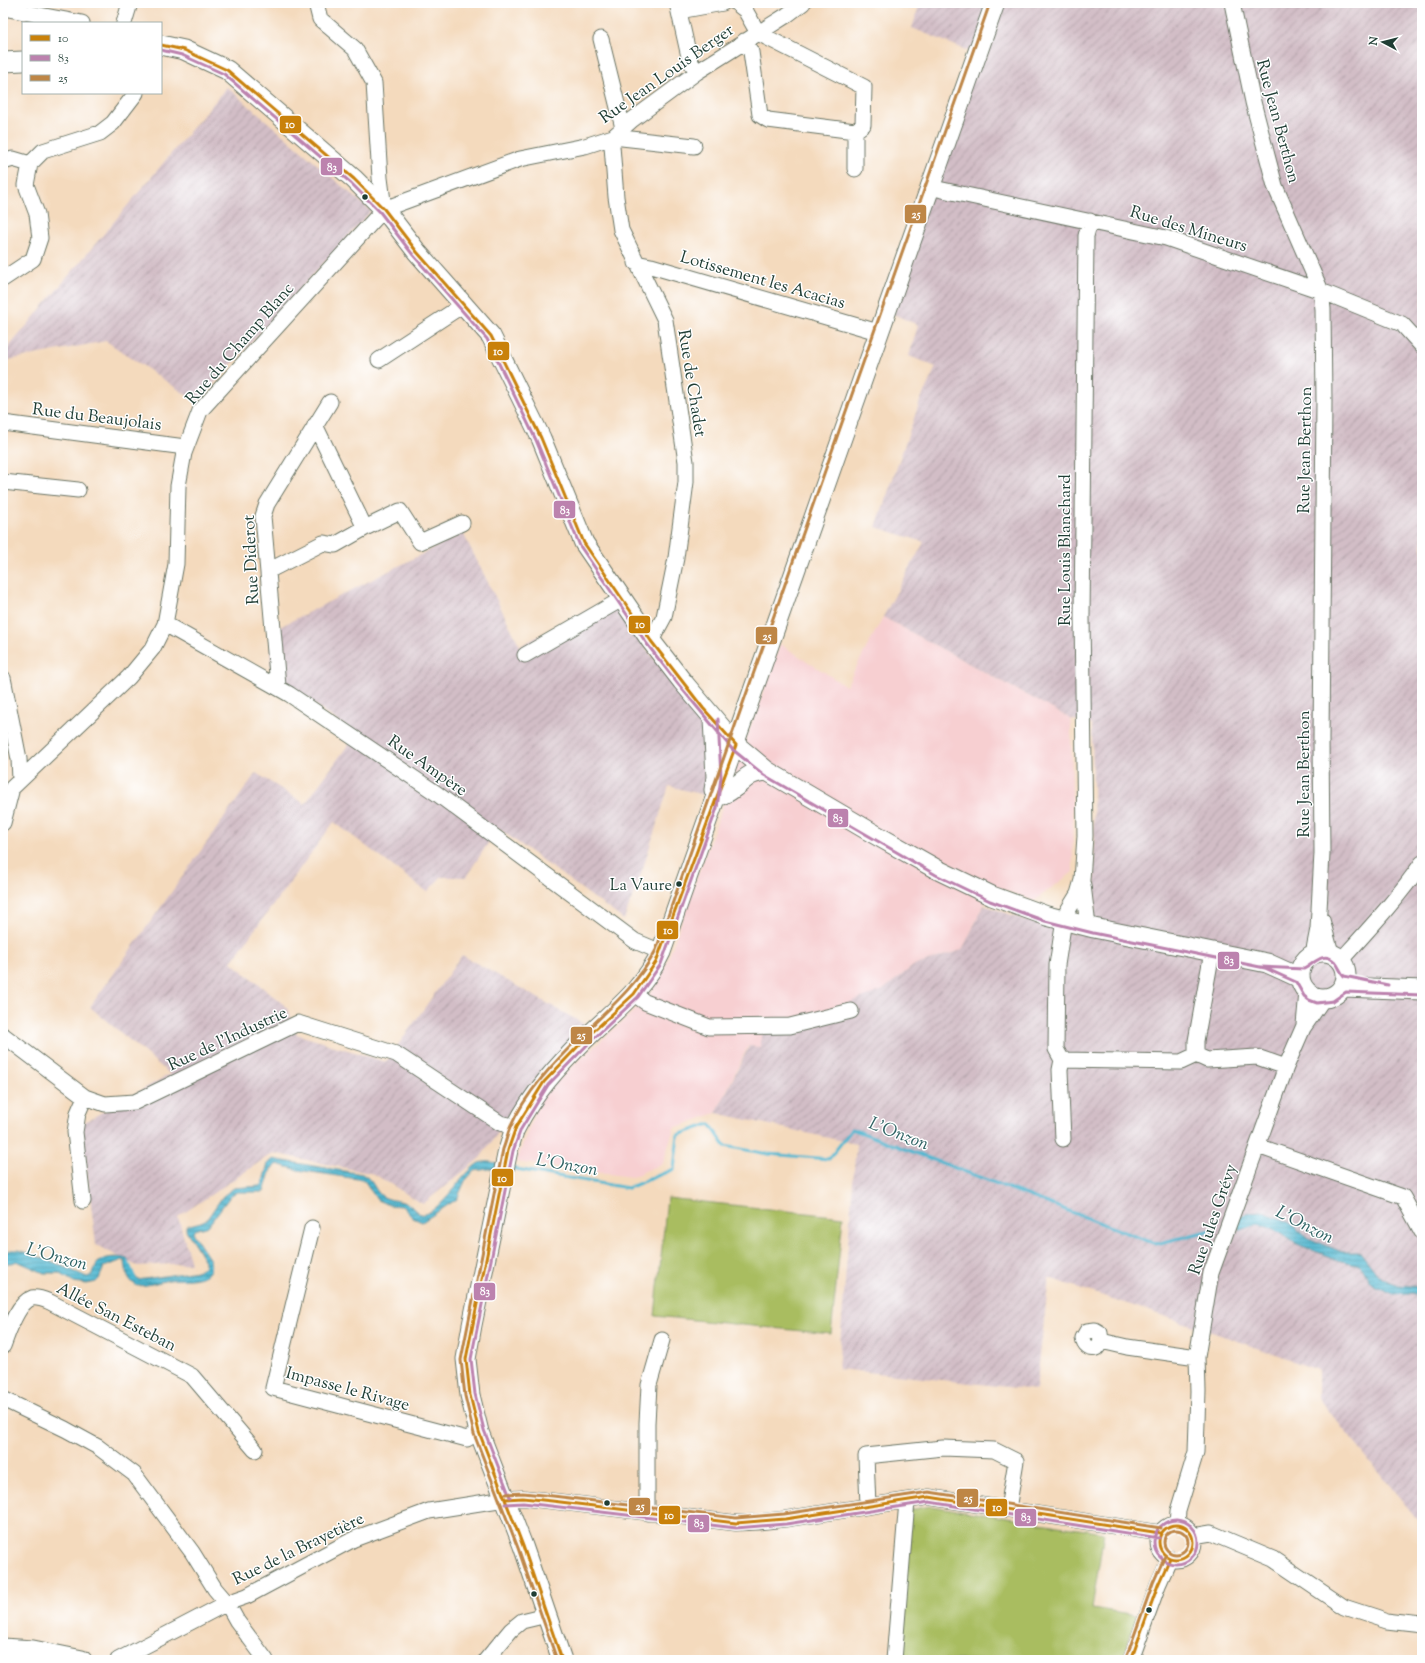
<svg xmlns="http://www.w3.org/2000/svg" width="1425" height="1663" viewBox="0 0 1425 1663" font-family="'Sorts Mill Goudy',serif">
<defs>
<pattern id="industrial-furrows" width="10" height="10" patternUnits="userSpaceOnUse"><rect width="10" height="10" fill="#d2bdc6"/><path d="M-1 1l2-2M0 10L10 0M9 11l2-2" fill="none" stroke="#aa9ba2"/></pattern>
<pattern id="water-rules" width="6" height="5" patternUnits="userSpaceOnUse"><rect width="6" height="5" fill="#52b8d1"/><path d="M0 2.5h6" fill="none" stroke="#4397aa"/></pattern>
</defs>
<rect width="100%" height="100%" fill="#fff"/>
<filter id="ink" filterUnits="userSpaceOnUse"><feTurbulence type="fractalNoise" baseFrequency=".025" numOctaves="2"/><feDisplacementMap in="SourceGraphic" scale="8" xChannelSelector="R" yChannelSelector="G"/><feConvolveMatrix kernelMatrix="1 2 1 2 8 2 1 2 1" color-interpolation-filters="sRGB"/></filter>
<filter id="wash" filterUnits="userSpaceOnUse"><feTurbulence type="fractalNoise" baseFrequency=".012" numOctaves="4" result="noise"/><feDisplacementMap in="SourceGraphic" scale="16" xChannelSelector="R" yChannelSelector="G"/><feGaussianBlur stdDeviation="0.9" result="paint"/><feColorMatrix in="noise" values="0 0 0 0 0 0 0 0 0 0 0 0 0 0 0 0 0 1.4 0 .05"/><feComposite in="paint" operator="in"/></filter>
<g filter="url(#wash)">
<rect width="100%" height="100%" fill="#f4dabd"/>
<path fill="#f7cfd1" d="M 883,617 L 1071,719 L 1073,872 L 1034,901 L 993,886 L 962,950 L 913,966 L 883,990 L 759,1047 L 748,1046 L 716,1113 L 674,1128 L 663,1163 L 632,1177 L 516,1162 L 541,1096 L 574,1065 L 632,1013 L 651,992 L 667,962 L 780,644 L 846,686 Z"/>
<path fill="url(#industrial-furrows)" d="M 920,3 L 1421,3 L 1422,5 L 1422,1525 L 1318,1398 L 1318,1370 L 1209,1331 L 1049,1278 L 1036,1390 L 838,1369 L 856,1144 L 716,1113 L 749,1046 L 760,1047 L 763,1024 L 805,1019 L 883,990 L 913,966 L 962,950 L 984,905 L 1031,922 L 1074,934 L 1095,910 L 1092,725 L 1071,719 L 883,617 L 924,542 L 876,527 L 920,401 L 936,367 L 909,356 L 918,325 L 893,314 L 971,52 L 912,28 Z
M 227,87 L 371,211 L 197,402 L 106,341 L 3,361 L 3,354 Z
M 463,533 L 520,646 L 609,599 L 708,730 L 708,796 L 669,786 L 643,868 L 624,920 L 498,828 L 466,877 L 441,877 L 427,892 L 334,822 L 231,962 L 288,1008 L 296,1034 L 386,1062 L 462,955 L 589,1027 L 530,1088 L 480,1158 L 423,1204 L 374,1174 L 273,1153 L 178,1217 L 191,1263 L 137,1266 L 96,1245 L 81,1124 L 170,1074 L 90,1007 L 256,773 L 305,804 L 356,734 L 271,674 L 270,632 Z"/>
<path fill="#a9bd61" stroke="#647d4a" d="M 667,1198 L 843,1217 L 831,1334 L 655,1316 Z
M 931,1506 L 1104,1533 L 1092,1608 L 1136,1615 L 1123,1660 L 898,1660 L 909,1510 Z"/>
<path fill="url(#water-rules)" stroke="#387a82" d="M 272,1159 L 362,1174 C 375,1181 373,1189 382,1196 C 389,1201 401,1200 408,1204 C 413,1207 416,1212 420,1214 C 436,1219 464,1170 479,1163 C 485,1161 491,1162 497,1163 L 496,1168 L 474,1171 L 465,1181 L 457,1199 L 422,1222 L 413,1218 L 402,1206 L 389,1205 L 377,1200 L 364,1180 L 298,1170 L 277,1164 L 271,1169 L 264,1192 L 237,1192 L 231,1195 L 208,1226 L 194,1230 L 193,1234 L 210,1260 C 216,1284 182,1278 169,1280 C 158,1282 148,1286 137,1286 C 127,1280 126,1271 125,1261 L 121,1260 L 120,1261 L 104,1267 L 99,1279 L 96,1282 L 87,1284 L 74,1282 L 59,1273 L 44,1273 L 17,1261 L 12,1263 L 3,1263 L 3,1252 L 12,1250 L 19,1250 L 51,1261 L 87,1277 L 92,1275 C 94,1272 95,1268 96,1265 C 102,1256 118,1256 127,1259 L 132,1272 L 138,1280 L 197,1271 L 205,1266 L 205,1261 L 186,1230 L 186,1226 L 201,1222 L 207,1219 L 223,1196 L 234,1188 L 260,1186 L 262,1185 L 268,1163 Z
M 1263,1212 L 1287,1221 L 1308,1238 L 1342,1252 L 1358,1252 L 1361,1253 L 1378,1275 L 1383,1279 L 1399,1285 L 1422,1287 L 1422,1296 L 1410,1293 L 1409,1294 L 1394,1295 L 1375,1287 L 1370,1282 L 1363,1269 L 1359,1265 L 1338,1260 L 1297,1244 L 1268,1226 L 1257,1224 L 1240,1230 L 1239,1228 L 1233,1227 L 1236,1220 L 1239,1220 L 1239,1216 L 1251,1213 Z"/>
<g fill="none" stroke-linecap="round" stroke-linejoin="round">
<path stroke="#52b8d1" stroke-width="3" d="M 510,1168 L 628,1188 L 674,1169 L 678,1135 L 710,1124 L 725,1146 L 768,1154 L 829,1159 L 852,1129 L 1156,1244 L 1216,1229
M 128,1262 L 136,1281"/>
</g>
</g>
<g filter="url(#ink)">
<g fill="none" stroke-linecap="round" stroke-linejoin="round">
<g stroke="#6a7464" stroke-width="17">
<path id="minor" d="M 316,3 L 320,19 L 355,49 L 374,83 L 380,178 L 384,209
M 677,3 L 690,61 L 697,72
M 736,3 L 745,10 L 758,33 L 864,87 L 863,125 L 855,131 L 768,120 L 760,115 L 751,52 L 744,41
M 1232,3 L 1253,102 L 1275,186 L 1321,291 L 1323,309 L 1324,402 L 1321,739 L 1322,853 L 1318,929 L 1313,954
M 3,8 L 82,23
M 679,11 L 723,3
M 124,23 L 130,3
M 601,39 L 623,128
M 855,131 L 855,169
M 613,137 L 612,146 L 616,197 L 621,230 L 665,320 L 686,462 L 686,482 L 676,558 L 664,617 L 651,641
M 613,137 L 694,146
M 3,162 L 13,159 L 30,164
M 929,185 L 938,189 L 1166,238 L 1321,291 L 1402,324 L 1422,346
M 636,263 L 651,266 L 878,332
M 3,279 L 33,259 L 40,238 L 37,214 L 26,185 L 30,164 L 43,151 L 100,133 L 113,123 L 136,93
M 379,360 L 463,305
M 3,423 L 185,447
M 3,482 L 78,490
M 365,528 L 400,511 L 420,542 L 462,523
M 268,571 L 323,543 L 335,545 L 365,528 L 315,425
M 165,624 L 289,694 L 436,793 L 635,941 L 661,952
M 525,655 L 622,599
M 3,678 L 19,759 L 20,780
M 278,686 L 263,516 L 267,504 L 330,402
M 3,823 L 12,788 L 129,677 L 153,648 L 165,624 L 176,564 L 178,486 L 184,453 L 200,411 L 384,209 L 520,159 L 585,146 L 613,137 L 632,120 L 697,72 L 787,15 L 803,3
M 1083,885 L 1088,926
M 1062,920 L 1078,894 L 1082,880 L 1085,836 L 1082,617 L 1086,236 L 1090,221
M 1322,920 L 1331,953
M 1341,960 C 1369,929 1398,898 1422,863
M 634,994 L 645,1002 L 709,1027 L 790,1026 L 851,1011
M 1304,1025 L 1307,992
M 3,1035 L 85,1097 L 105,1104 L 135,1102 L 298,1023 L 396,1054 L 500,1123 L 516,1127
M 1196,1055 L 1196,1041 L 1212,952
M 1062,1060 L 1181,1062 L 1196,1055 L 1207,1060 L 1257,1057 L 1286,1067
M 1063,1139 L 1060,1070 L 1062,1060 L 1056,1049 L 1057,965 L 1064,920
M 1258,1146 L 1403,1197 L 1422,1232
M 83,1201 L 75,1132 L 78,1113 L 85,1097
M 312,1228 L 273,1388 L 467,1439 L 479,1432
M 1101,1341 L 1097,1348 C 1089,1350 1084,1346 1083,1338 L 1087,1331 L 1095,1330 L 1100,1333 L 1101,1341 L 1127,1347 L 1197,1357
M 3,1346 C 8,1333 17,1303 32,1298 C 38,1297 45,1300 50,1302 L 192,1376 L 255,1450
M 3,1399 L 65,1429 L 98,1447 L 134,1474 L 192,1552 L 215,1589 L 227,1603 L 237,1621 L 266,1660
M 868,1506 L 866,1456 L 943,1448 L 994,1450 L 1016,1461 L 1008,1509
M 647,1513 L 647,1423 L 649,1385 L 662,1340
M 1177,1524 L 1178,1511 L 1196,1452 L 1198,1391 L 1197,1357 L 1211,1273 L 1286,1067 L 1303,1028 L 1323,999
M1158 1542a18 18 0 1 1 36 0a18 18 0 1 1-36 0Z
M 1193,1536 L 1211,1533 L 1273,1559 L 1344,1607 L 1387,1621 L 1422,1625
M 118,1660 L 227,1603 L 247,1596 L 354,1539 L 429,1511 L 505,1499 L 523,1498 L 552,1501 L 736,1523 L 758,1522 L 785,1519 L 929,1497 L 1160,1533
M 486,1660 L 511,1630 L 522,1621 L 547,1615
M 894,1660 L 907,1501
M 1131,1660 L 1158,1585 L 1170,1558"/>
</g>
<g stroke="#6a7464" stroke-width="21">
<path id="major" d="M 161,45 L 184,50 L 227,70 L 354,179 L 384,209 L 417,252 L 491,336 L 541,438 L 584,543 L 651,641 L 682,681 L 736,745 L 767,771 L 869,831 L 938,870 L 992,896 L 1047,916 L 1094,928 L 1267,963 L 1300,978
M 3,62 L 23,61
M 713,719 L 716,777 L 714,790
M 717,797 C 721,795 727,793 731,790 C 747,779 746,773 767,771
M1300 975a23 23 0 1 1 46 0a23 23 0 1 1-46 0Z
M 1344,987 L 1422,990
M 3,1648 L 33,1650 L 82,1660
M 562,1660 L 523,1546 L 479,1432 L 470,1395 L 466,1359 L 472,1325 L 508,1150 C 511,1143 512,1134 516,1127 C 533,1093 559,1065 585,1039 C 614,1011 644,989 661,952 C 775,637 881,318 995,3"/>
</g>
<use href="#minor" stroke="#fff" stroke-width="15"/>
<use href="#major" stroke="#fff" stroke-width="19"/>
<g stroke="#fff" stroke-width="6">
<path id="bus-1" d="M 161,45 L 184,50 L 227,70 L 354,179 L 384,209 L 417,252 L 491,336 L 541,438 L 584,543 L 651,641 L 703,708 L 736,745
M 505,1499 L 523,1498 L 552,1501 L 736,1523 L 785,1519 L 929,1497 L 1160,1533
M1159 1542a17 17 0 1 1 34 0a17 17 0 1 1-34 0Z
M 562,1660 L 523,1546 L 479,1432 L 470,1395 L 466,1359 L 508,1150 L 516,1127 L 544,1082 L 585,1039 L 634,994 L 656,962 L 736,745
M 1131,1660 L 1158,1585 L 1170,1558"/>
</g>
<g stroke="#fff" stroke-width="6">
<path id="bus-2" d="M 161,50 L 182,55 L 224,74 L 351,183 L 380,212 L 413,255 L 487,339 L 536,440 L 580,546 L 647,644 L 678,684 L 732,749 L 764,775 L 936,875 L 990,901 L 1045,921 L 1093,933 L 1265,968 L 1296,982 L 1304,996 L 1309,1000 L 1317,1003 L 1333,1001 L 1346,992 L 1422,995
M 1261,967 L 1304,969 C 1314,964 1323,950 1335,962 C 1339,966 1340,972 1344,976 L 1388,985
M 510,1497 L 484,1430 L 475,1394 L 471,1359 L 513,1151 L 521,1129 L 548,1085 L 589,1043 L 638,997 L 661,964 L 717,808 L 721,777 L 718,719
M 505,1504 L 523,1503 L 551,1506 L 736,1528 L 786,1524 L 929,1502 L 1159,1538
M1154 1542a22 22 0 1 1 44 0a22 22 0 1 1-44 0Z"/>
</g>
<g stroke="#fff" stroke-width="6">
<path id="bus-3" d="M 505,1494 L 523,1493 L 553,1496 L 736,1518 L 784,1514 L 929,1492 L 1161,1528
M1164 1542a12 12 0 1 1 24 0a12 12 0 1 1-24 0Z
M 1126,1658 L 1153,1583 L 1165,1556
M 557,1660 L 518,1548 L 474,1434 L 465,1396 L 461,1360 L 503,1149 C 506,1142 507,1135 510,1128 C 525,1093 555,1061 582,1035 C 610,1008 638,984 656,950 L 990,3"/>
</g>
<use href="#bus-1" stroke="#c9810a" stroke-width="3"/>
<use href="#bus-2" stroke="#bc82ae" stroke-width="3"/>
<use href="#bus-3" stroke="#be8646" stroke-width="3"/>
</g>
</g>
<g fill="#1f3d34" stroke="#fff" stroke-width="1.5">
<circle cx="365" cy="197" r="3.5"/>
<circle cx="679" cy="884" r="3.5"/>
<circle cx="607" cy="1503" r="3.5"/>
<circle cx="534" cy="1594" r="3.5"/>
<circle cx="1149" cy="1610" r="3.5"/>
</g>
<g text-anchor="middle" stroke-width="3" stroke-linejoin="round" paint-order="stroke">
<g font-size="16" fill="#1f3d34" stroke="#fff" text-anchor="end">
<text x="672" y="890">La Vaure</text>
</g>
<g font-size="17" fill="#1f3d34" stroke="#fff">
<text transform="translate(666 73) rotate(-35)" y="6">Rue Jean Louis Berger</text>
<text transform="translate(1279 121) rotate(75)" y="6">Rue Jean Berthon</text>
<text transform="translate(1189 228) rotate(17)" y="6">Rue des Mineurs</text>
<text transform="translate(763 279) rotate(16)" y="6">Lotissement les Acacias</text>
<text transform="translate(239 343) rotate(-49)" y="6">Rue du Champ Blanc</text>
<text transform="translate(693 383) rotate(81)" y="6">Rue de Chadet</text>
<text transform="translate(97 416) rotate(7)" y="6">Rue du Beaujolais</text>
<text transform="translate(1304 450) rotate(-89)" y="6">Rue Jean Berthon</text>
<text transform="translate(1064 550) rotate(-90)" y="6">Rue Louis Blanchard</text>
<text transform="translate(250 560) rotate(-93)" y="6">Rue Diderot</text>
<text transform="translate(428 765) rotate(35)" y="6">Rue Ampère</text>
<text transform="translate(1303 774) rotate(-90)" y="6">Rue Jean Berthon</text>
<text transform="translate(227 1038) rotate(-25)" y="6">Rue de l'Industrie</text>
<text transform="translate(1212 1219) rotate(-71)" y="6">Rue Jules Grévy</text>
<text transform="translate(117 1316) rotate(27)" y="6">Allée San Esteban</text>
<text transform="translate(348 1388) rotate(15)" y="6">Impasse le Rivage</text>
<text transform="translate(298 1548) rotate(-26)" y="6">Rue de la Brayetière</text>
</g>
<g font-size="18" font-style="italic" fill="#2e6263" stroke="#fff">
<text transform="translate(899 1133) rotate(21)" y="6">L'Onzon</text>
<text transform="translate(567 1164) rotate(10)" y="6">L'Onzon</text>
<text transform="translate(1305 1224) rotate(27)" y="6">L'Onzon</text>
<text transform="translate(57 1256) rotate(15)" y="6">L'Onzon</text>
</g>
</g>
<g stroke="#fff" stroke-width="1.5">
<rect x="279" y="115" width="23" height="19" rx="4" fill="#c9810a"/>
<rect x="320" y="157" width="23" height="19" rx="4" fill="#bc82ae"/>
<rect x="904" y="204" width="23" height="20" rx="4" fill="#be8646"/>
<rect x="487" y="341" width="23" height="20" rx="4" fill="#c9810a"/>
<rect x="553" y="500" width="23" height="19" rx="4" fill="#bc82ae"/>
<rect x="628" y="615" width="23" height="19" rx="4" fill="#c9810a"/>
<rect x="755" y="626" width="23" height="19" rx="4" fill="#be8646"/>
<rect x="827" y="808" width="22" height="20" rx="4" fill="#bc82ae"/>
<rect x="656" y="920" width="23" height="20" rx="4" fill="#c9810a"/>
<rect x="1217" y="951" width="23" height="19" rx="4" fill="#bc82ae"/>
<rect x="570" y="1026" width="23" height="19" rx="4" fill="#be8646"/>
<rect x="491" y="1168" width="23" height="19" rx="4" fill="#c9810a"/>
<rect x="473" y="1282" width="23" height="19" rx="4" fill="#bc82ae"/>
<rect x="956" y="1488" width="23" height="20" rx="4" fill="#be8646"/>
<rect x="628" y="1497" width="23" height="19" rx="4" fill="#be8646"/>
<rect x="985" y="1498" width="23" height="19" rx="4" fill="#c9810a"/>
<rect x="658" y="1505" width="23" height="20" rx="4" fill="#c9810a"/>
<rect x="1014" y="1508" width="23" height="19" rx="4" fill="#bc82ae"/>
<rect x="687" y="1514" width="23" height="19" rx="4" fill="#bc82ae"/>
</g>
<g font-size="11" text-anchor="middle" font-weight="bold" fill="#fff">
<text x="290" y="128">10</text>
<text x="332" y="171">83</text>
<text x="916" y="218">25</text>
<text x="498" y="355">10</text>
<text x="565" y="514">83</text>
<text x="640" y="628">10</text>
<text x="767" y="640">25</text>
<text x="838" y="822">83</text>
<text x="668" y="934">10</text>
<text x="1229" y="964">83</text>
<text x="581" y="1039">25</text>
<text x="502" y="1182">10</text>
<text x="485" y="1295">83</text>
<text x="968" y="1502">25</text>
<text x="640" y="1510">25</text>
<text x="997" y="1511">10</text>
<text x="669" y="1519">10</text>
<text x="1026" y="1521">83</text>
<text x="699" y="1527">83</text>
</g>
<rect width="1425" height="1663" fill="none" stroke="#fff" stroke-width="16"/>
<rect x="22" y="22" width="140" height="72" fill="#ffffff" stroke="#a5b1ae"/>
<rect x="30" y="35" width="20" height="6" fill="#c9810a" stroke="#a5b1ae"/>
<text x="58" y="42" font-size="12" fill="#1f3d34">10</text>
<rect x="30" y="55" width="20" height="6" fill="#bc82ae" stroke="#a5b1ae"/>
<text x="58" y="62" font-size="12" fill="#1f3d34">83</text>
<rect x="30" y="75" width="20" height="6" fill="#be8646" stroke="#a5b1ae"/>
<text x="58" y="82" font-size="12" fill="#1f3d34">25</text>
<g transform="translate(1383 42) rotate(277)" stroke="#ffffff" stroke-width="3" paint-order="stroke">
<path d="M0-3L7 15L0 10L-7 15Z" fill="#1f3d34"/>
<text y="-6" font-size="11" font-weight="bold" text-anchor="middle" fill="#1f3d34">N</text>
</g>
</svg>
